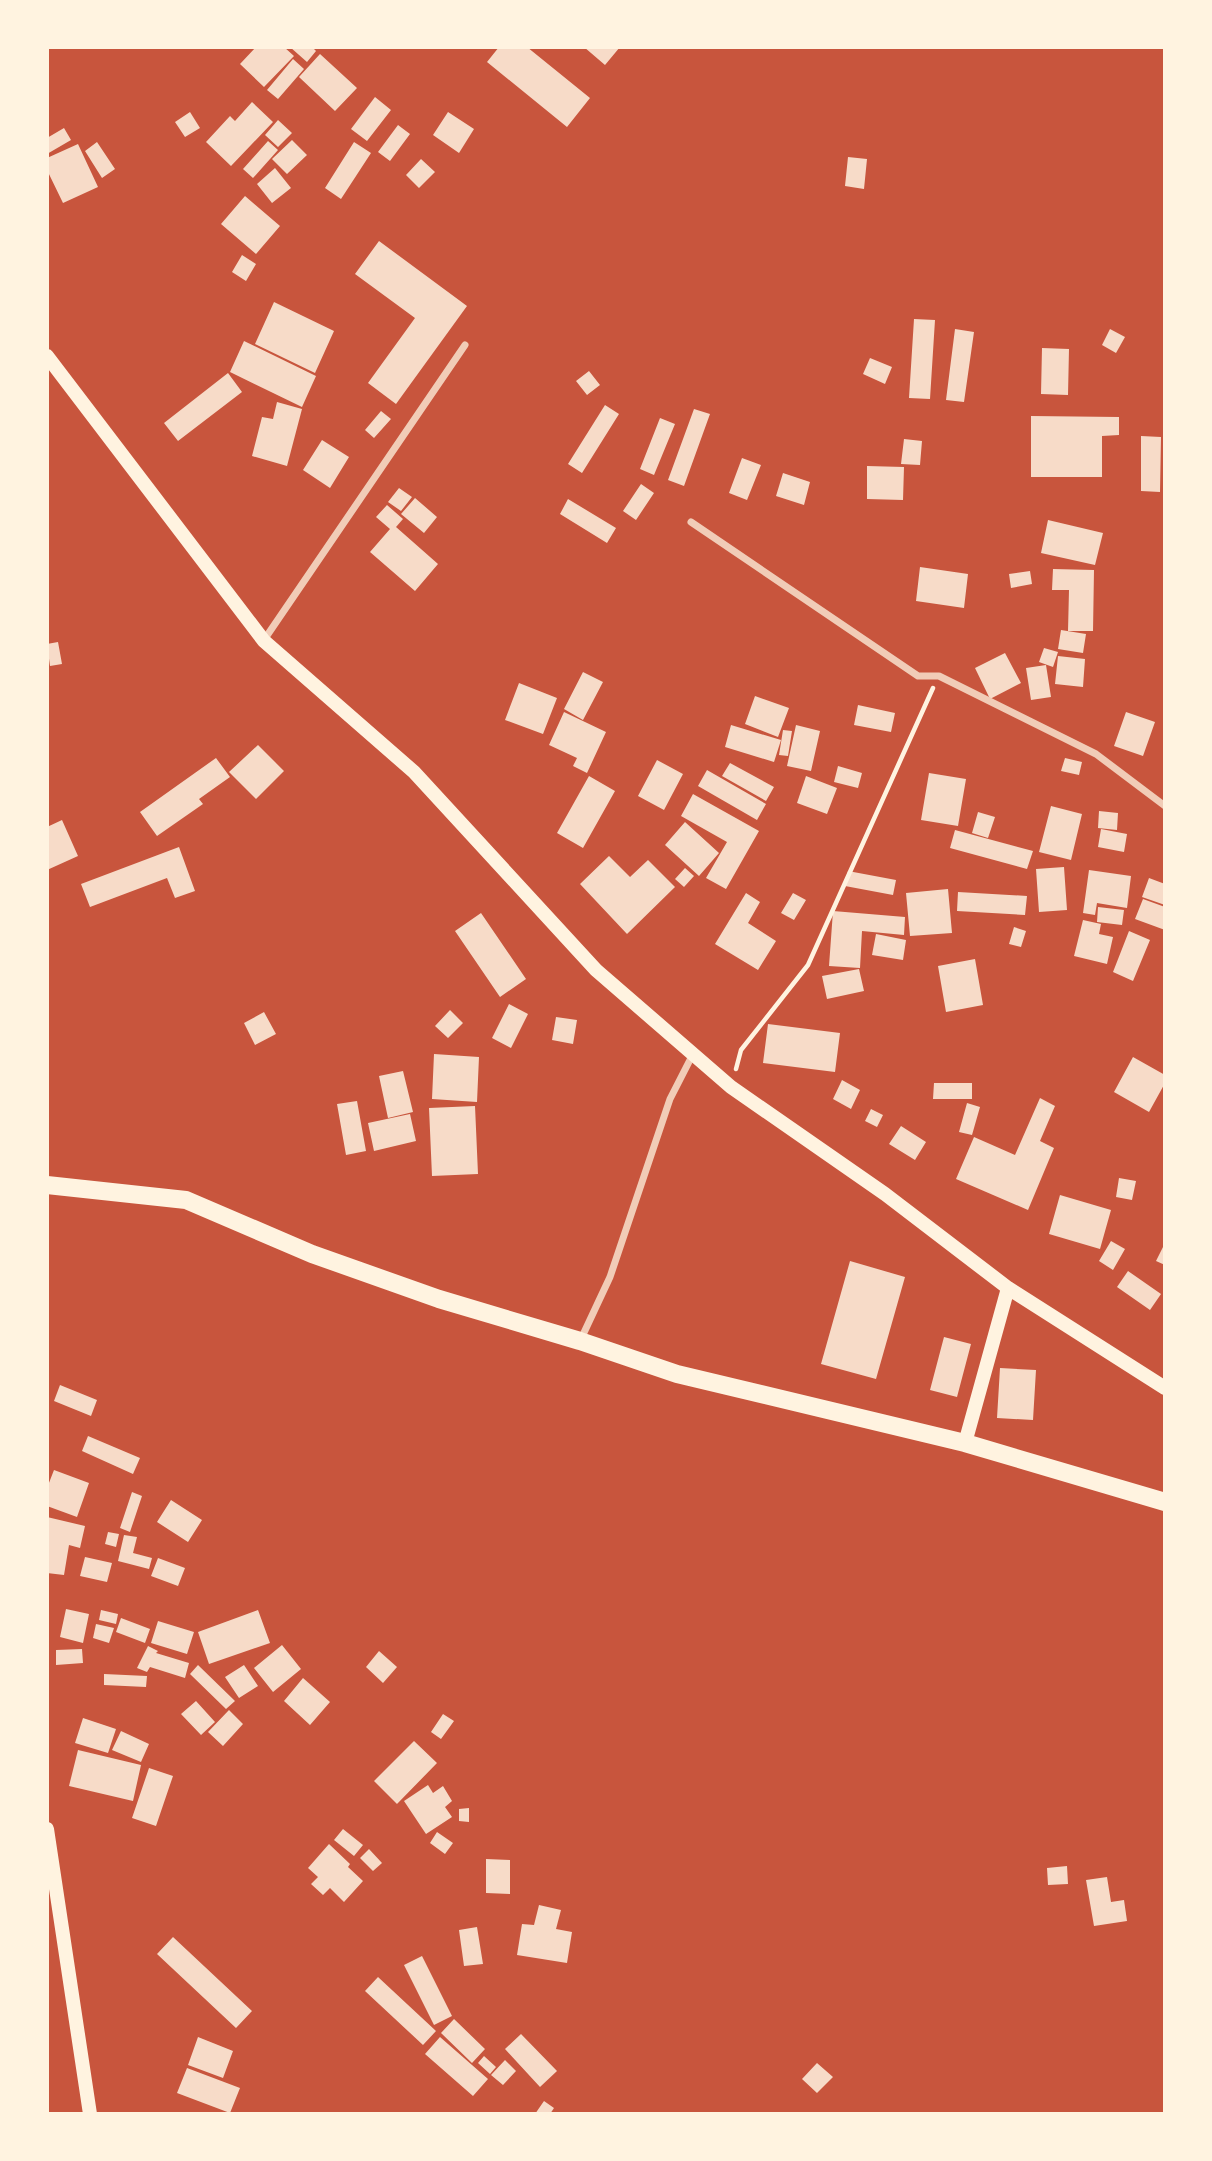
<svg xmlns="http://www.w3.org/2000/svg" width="1212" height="2161" viewBox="0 0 1212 2161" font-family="Rubik,sans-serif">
<rect width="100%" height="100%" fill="#c8553d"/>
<path fill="#f7dbc8" d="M 256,47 L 284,47 L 294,56 L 264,87 L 240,64 Z
M 290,47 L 312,47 L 316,51 L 307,62 Z
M 499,47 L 527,47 L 590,98 L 567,127 L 487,62 Z
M 584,47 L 620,47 L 605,65 Z
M 320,54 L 357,88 L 335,111 L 299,77 Z
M 293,59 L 304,69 L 278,99 L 267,90 Z
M 375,97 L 391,110 L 367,141 L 351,129 Z
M 252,102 L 273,122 L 231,166 L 206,142 L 230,116 L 235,121 Z
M 190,112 L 200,128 L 185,137 L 175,122 Z
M 448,112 L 474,129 L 459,153 L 433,135 Z
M 278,120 L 292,133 L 278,147 L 265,135 Z
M 398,125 L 410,134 L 390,161 L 378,152 Z
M 64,128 L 71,140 L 47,154 L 47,138 Z
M 292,140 L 307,155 L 287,174 L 272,159 Z
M 268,141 L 278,150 L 253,178 L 243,169 Z
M 97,142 L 115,169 L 102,178 L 85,151 Z
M 354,142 L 371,153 L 341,199 L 325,188 Z
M 78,144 L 98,187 L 63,203 L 47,170 L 47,158 Z
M 848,157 L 867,159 L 864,189 L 845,186 Z
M 421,159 L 435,172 L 419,188 L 406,175 Z
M 275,168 L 291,188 L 272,203 L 257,184 Z
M 245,196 L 280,226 L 256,254 L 221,224 Z
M 379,241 L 467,306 L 396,404 L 368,383 L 415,318 L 355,274 Z
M 242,255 L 256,264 L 246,281 L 232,272 Z
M 274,302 L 334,331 L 315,373 L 255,344 Z
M 914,319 L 935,320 L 930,399 L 909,398 Z
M 955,329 L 974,332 L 964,402 L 946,400 Z
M 1110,329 L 1125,337 L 1116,353 L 1102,345 Z
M 244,341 L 316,376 L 302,407 L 230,372 Z
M 1042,348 L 1069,349 L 1068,395 L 1041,394 Z
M 870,358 L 892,367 L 885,384 L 863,374 Z
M 589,371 L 600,385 L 587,395 L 576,381 Z
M 228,373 L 242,392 L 178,441 L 164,423 Z
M 277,402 L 302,409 L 287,466 L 252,456 L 262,417 L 273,419 Z
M 605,405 L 619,414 L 582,473 L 568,464 Z
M 694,409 L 710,414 L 684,486 L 668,480 Z
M 381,411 L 391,419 L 374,438 L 365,430 Z
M 1031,416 L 1119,417 L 1119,435 L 1102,436 L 1102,477 L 1031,477 Z
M 660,418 L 675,424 L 654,475 L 640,469 Z
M 1141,436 L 1161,437 L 1160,492 L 1141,491 Z
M 904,439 L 922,441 L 920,465 L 901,464 Z
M 322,440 L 349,457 L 330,488 L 303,470 Z
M 742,458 L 761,465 L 747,500 L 729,493 Z
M 867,466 L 904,467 L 903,500 L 867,499 Z
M 783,473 L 810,482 L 804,505 L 776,496 Z
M 641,484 L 654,493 L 636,520 L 623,511 Z
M 399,488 L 412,497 L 401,511 L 388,502 Z
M 415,498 L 437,517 L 424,533 L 401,514 Z
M 568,499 L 616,528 L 607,543 L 560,514 Z
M 387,505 L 403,519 L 396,527 L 438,564 L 415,591 L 370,552 L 390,529 L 376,517 Z
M 1048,520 L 1103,533 L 1095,565 L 1041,553 Z
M 920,567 L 968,574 L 964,608 L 916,601 Z
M 1053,569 L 1094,570 L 1093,631 L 1068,631 L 1069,590 L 1052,590 Z
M 1030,571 L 1032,584 L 1011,588 L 1009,574 Z
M 1061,630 L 1086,634 L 1083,653 L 1058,649 Z
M 58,642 L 62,664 L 50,666 L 47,644 Z
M 1044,648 L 1058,652 L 1053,667 L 1039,662 Z
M 1005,653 L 1021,683 L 990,699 L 975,668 Z
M 1058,656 L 1085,659 L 1083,687 L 1055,684 Z
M 1046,665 L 1051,697 L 1031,700 L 1026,668 Z
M 583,672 L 603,682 L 583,720 L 564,709 Z
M 519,683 L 557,698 L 543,734 L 505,720 Z
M 755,696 L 789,708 L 778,737 L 745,724 Z
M 858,705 L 895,713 L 891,732 L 854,725 Z
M 564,712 L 606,732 L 587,773 L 573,766 L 577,758 L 549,745 Z
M 1126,712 L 1155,722 L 1143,756 L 1114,746 Z
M 731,725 L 781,740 L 774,762 L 725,747 Z
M 796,725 L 820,731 L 811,771 L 787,766 Z
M 783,730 L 792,731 L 788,756 L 779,755 Z
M 258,745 L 284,771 L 256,799 L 229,772 Z
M 216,758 L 230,777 L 199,799 L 203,804 L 157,836 L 140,812 Z
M 1065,758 L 1082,762 L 1079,775 L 1061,771 Z
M 657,760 L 683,774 L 664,810 L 638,796 Z
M 730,763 L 774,787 L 766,801 L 722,776 Z
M 838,766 L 862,773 L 858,788 L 834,782 Z
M 707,770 L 766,804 L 757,820 L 698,786 Z
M 929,773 L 966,779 L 958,826 L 921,820 Z
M 589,776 L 615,791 L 583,848 L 557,833 Z
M 806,776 L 837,788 L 827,814 L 797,803 Z
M 693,794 L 759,831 L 726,889 L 706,878 L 727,842 L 681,816 Z
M 1051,806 L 1082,814 L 1071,860 L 1039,852 Z
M 1099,811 L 1118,813 L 1117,830 L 1098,828 Z
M 978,812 L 995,817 L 988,838 L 972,833 Z
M 62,820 L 78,856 L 47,870 L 47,827 Z
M 685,822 L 719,853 L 699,876 L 665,845 Z
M 1101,829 L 1127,834 L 1124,852 L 1098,847 Z
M 955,830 L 1033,851 L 1027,869 L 950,848 Z
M 179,847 L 195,891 L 175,898 L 167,878 L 90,907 L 81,884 Z
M 609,856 L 630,877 L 648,860 L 675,887 L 627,934 L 580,884 Z
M 1064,867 L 1067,910 L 1039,912 L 1036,869 Z
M 685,868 L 694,876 L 684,887 L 675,879 Z
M 1089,870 L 1131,876 L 1127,908 L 1097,903 L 1095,915 L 1083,913 Z
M 848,871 L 896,880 L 893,895 L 845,886 Z
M 1149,878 L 1165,884 L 1165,905 L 1142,897 Z
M 948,889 L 952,933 L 910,936 L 906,893 Z
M 958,892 L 1027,896 L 1025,915 L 957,911 Z
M 746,893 L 760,902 L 748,923 L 776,941 L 758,970 L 715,944 Z
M 793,893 L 806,900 L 794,920 L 781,913 Z
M 1143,899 L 1165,907 L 1165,930 L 1135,919 Z
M 1098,907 L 1124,910 L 1122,925 L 1097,922 Z
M 833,911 L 905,917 L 904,935 L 862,931 L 860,968 L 829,966 Z
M 481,913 L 526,979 L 500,997 L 455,931 Z
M 1083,920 L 1101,924 L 1099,934 L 1113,937 L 1107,964 L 1074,956 Z
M 1014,927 L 1026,931 L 1021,947 L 1009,944 Z
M 1129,931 L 1150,940 L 1133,981 L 1113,972 Z
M 876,934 L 906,940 L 903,960 L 872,955 Z
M 975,959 L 983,1005 L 946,1012 L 938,966 Z
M 859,969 L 864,991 L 827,999 L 822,976 Z
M 509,1004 L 528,1014 L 511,1048 L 492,1038 Z
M 450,1010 L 463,1023 L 448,1038 L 435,1026 Z
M 264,1012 L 276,1034 L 255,1045 L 244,1023 Z
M 556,1017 L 577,1020 L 573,1044 L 552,1040 Z
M 768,1024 L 840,1033 L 835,1072 L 763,1063 Z
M 434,1054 L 479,1057 L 477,1102 L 432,1099 Z
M 1133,1057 L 1165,1075 L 1165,1083 L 1149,1112 L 1114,1092 Z
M 403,1071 L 413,1112 L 388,1118 L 379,1076 Z
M 842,1080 L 860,1090 L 851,1109 L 833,1099 Z
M 934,1083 L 972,1083 L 972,1099 L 933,1099 Z
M 1040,1098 L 1055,1106 L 1040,1141 L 1054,1148 L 1028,1210 L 956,1179 L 974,1137 L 1015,1155 Z
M 357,1101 L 366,1151 L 346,1155 L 337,1104 Z
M 967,1103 L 980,1107 L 972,1135 L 959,1132 Z
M 475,1106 L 478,1174 L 432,1176 L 429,1108 Z
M 871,1109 L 883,1115 L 877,1127 L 865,1121 Z
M 410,1114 L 416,1141 L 374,1151 L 368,1123 Z
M 901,1126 L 926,1142 L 915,1160 L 889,1144 Z
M 1119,1178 L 1136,1181 L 1132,1200 L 1116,1197 Z
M 1060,1195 L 1111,1210 L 1100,1249 L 1049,1234 Z
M 1111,1241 L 1125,1249 L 1113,1270 L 1099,1261 Z
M 1165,1243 L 1165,1265 L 1156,1261 Z
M 850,1261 L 905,1277 L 876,1379 L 821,1364 Z
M 1128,1271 L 1161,1294 L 1150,1310 L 1117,1287 Z
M 944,1337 L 971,1344 L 957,1397 L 930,1390 Z
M 1000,1368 L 1036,1370 L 1033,1420 L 997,1418 Z
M 60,1385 L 97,1400 L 91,1416 L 54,1401 Z
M 88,1436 L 140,1458 L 133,1474 L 82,1451 Z
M 54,1470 L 89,1483 L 77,1517 L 47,1506 L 47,1488 Z
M 132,1492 L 142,1496 L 130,1532 L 120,1528 Z
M 171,1500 L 202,1520 L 188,1542 L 157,1522 Z
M 47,1517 L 85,1526 L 80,1548 L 69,1545 L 64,1575 L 47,1573 Z
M 108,1532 L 119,1534 L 116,1547 L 105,1544 Z
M 124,1535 L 137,1537 L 133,1553 L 152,1558 L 149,1569 L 118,1561 Z
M 85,1557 L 112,1563 L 107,1582 L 80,1576 Z
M 158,1558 L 185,1568 L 178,1586 L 151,1576 Z
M 66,1609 L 89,1614 L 83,1643 L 60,1637 Z
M 101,1610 L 118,1614 L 116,1624 L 99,1620 Z
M 258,1610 L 270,1643 L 209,1664 L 198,1632 Z
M 121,1618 L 150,1629 L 145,1643 L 116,1632 Z
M 158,1621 L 194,1632 L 187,1654 L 151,1643 Z
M 96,1624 L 114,1628 L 109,1643 L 93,1638 Z
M 282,1645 L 301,1669 L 273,1692 L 254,1668 Z
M 148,1646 L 158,1651 L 156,1653 L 189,1663 L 185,1678 L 150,1667 L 147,1672 L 137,1668 Z
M 82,1649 L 83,1663 L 56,1665 L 56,1650 Z
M 379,1651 L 397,1667 L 383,1683 L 366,1667 Z
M 198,1665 L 235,1701 L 226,1709 L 190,1674 Z
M 244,1665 L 258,1686 L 239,1698 L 225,1677 Z
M 104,1674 L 147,1676 L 146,1687 L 104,1685 Z
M 303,1678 L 330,1702 L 310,1725 L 284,1701 Z
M 196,1701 L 215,1722 L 201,1735 L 181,1714 Z
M 229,1710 L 243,1724 L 223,1746 L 208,1732 Z
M 443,1714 L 454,1721 L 441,1739 L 431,1732 Z
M 83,1718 L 116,1729 L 108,1753 L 75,1743 Z
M 121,1731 L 149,1744 L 141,1762 L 112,1750 Z
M 414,1741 L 437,1763 L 397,1804 L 374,1781 Z
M 78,1750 L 141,1765 L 133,1801 L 69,1786 Z
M 149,1768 L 173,1776 L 156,1826 L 132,1818 Z
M 428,1785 L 433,1793 L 443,1786 L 452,1801 L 445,1807 L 452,1817 L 426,1834 L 404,1801 Z
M 469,1808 L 469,1822 L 459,1821 L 459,1809 Z
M 343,1829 L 363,1845 L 354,1856 L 334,1840 Z
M 437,1832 L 453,1843 L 445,1854 L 430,1843 Z
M 329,1844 L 350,1864 L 348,1867 L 363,1881 L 344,1902 L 330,1888 L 323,1895 L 311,1884 L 318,1877 L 308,1868 Z
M 369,1849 L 382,1863 L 373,1871 L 360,1858 Z
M 486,1859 L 510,1860 L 510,1894 L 486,1893 Z
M 1067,1866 L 1068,1884 L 1048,1885 L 1047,1868 Z
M 1107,1877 L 1111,1902 L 1124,1900 L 1127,1921 L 1094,1926 L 1086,1880 Z
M 539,1905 L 561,1910 L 556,1929 L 572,1932 L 567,1963 L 517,1955 L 522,1924 L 534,1925 Z
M 477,1927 L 483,1964 L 464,1966 L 459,1930 Z
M 173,1937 L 252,2011 L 236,2028 L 157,1954 Z
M 422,1956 L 452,2016 L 434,2025 L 404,1965 Z
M 378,1977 L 436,2031 L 423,2045 L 365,1991 Z
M 454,2019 L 485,2049 L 472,2063 L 441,2033 Z
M 521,2034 L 557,2071 L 540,2087 L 505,2049 Z
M 198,2037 L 233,2051 L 223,2078 L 188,2065 Z
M 440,2037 L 488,2079 L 473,2096 L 425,2054 Z
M 484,2056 L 496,2067 L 490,2074 L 478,2063 Z
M 505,2060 L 516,2071 L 503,2085 L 491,2075 Z
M 817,2063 L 833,2077 L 817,2093 L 802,2079 Z
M 187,2068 L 240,2088 L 230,2113 L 177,2093 Z
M 544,2101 L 554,2108 L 550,2114 L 535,2114 Z"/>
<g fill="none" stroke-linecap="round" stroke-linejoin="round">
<path stroke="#fff3e0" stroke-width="4.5" d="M 736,1069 L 741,1050 L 808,965 L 933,688"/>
<path stroke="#f1ccb7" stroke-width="7" d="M 691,522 L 918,676 L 939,676 L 1096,754 L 1165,806
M 264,640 L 465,345
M 581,1339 L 610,1277 L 670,1099 L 693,1054"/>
<path stroke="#fff3e0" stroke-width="14" d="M 47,356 L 264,641 L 414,772 L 596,970 L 731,1087 L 885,1194 L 1008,1288 L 1165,1388
M 965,1443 L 1008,1288
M 47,1829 L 90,2114"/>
<path stroke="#fff3e0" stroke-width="18" d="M 47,1185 L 186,1200 L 312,1254 L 439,1299 L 580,1341 L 677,1374 L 965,1443 L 1165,1502"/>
</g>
<rect width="1212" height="2161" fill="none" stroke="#fff3e0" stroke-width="98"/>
</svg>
